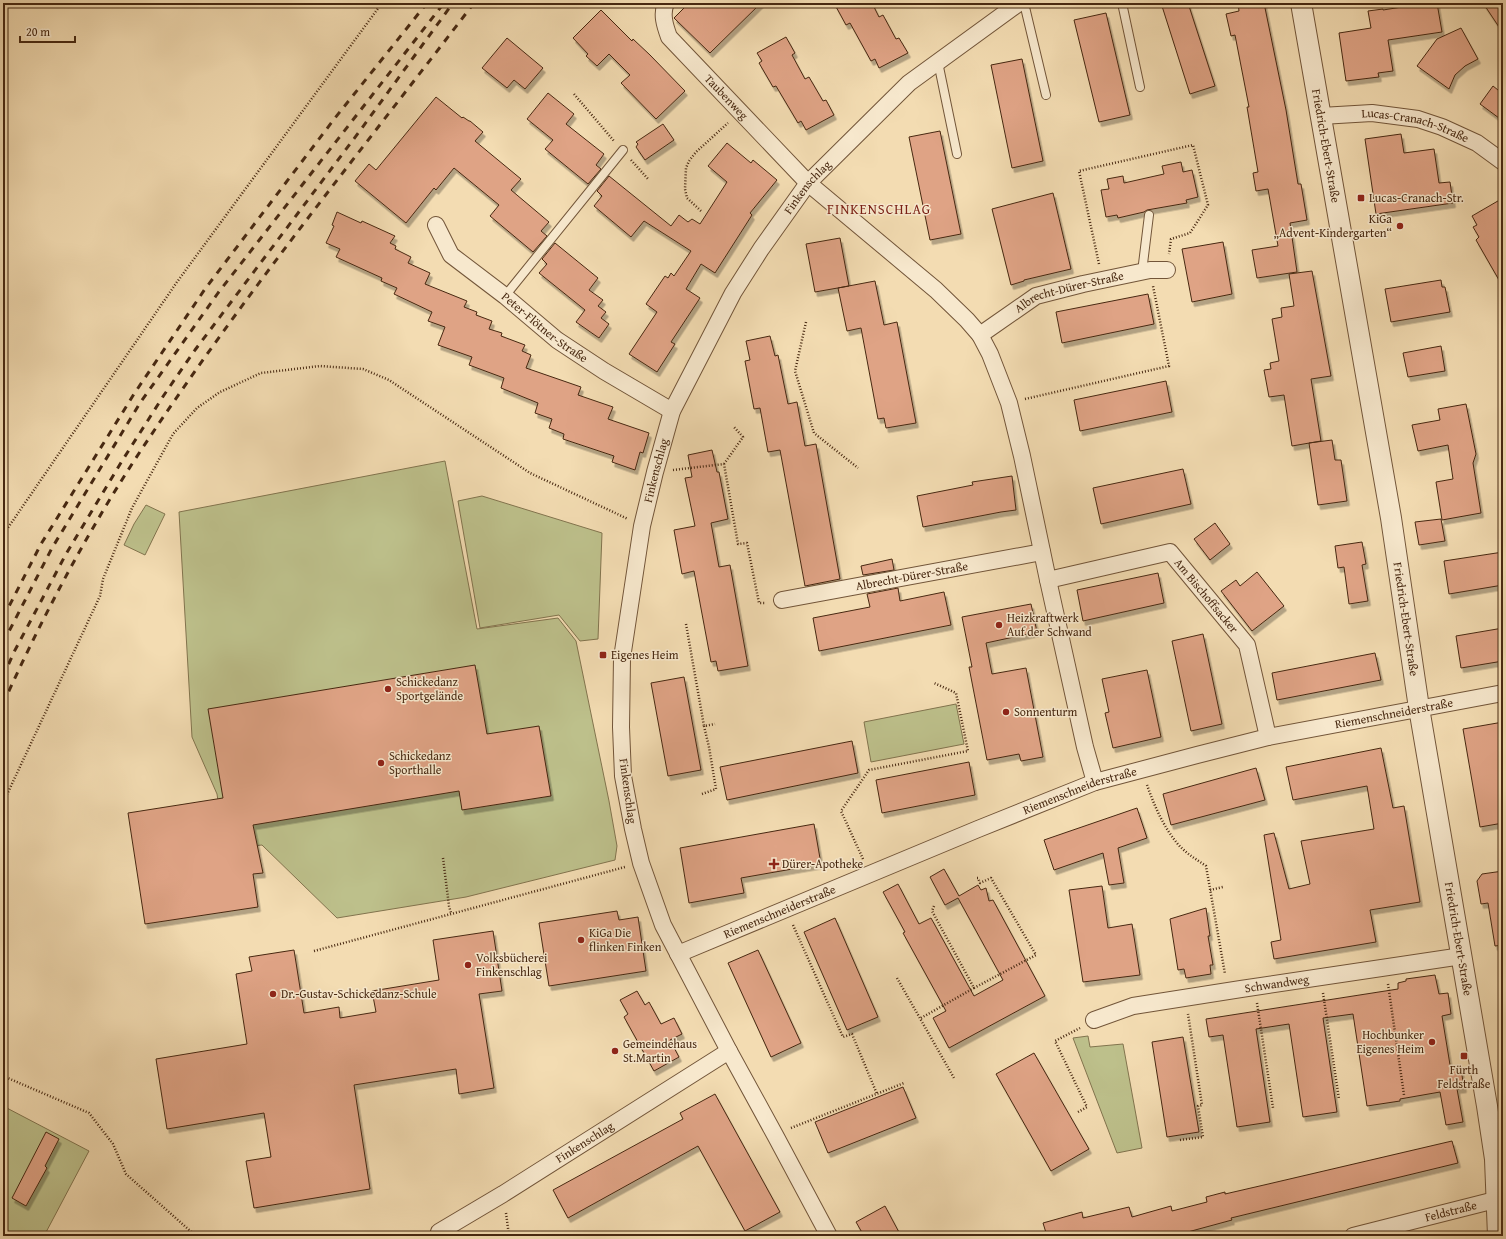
<svg xmlns="http://www.w3.org/2000/svg" width="1506" height="1239" viewBox="0 0 1506 1239" font-family="'Gentium Book Plus',serif">
<defs>
<filter id="shadow"><feDropShadow dx="2.5" dy="4.5" stdDeviation="0" flood-color="#0004"/></filter>
</defs>
<rect width="100%" height="100%" fill="#f3dcb2"/>
<filter id="stains"><feTurbulence type="fractalNoise" baseFrequency=".005" numOctaves="4"/><feColorMatrix values="0 0 0 0 .2 0 0 0 0 .09 0 0 0 0 .02 0 0 0 .5 -.17"/></filter>
<radialGradient id="worn" r=".72"><stop offset=".6" stop-color="#630" stop-opacity="0"/><stop offset="1" stop-color="#630" stop-opacity=".3"/></radialGradient>
<path fill="#bdc08b" stroke="#82744e" d="M 445,461 L 477,629 L 558,618 L 576,641 L 609,801 L 617,846 L 615,860 L 466,897 L 337,918 L 262,845 L 225,849 L 217,794 L 192,737 L 179,512 Z
M 482,496 L 602,533 L 598,639 L 580,641 L 559,615 L 480,628 L 458,501 Z
M 146,505 L 165,514 L 145,555 L 124,545 L 134,524 Z
M 956,704 L 964,744 L 871,762 L 864,722 Z
M 1088,1036 L 1090,1047 L 1123,1044 L 1142,1148 L 1117,1153 L 1073,1038 Z
M 3,1106 L 89,1151 L 44,1236 L 3,1236 Z"/>
<path fill="#dfa385" stroke="#472811" filter="url(#shadow)" d="M 689,3 L 761,3 L 710,53 L 674,18 Z
M 834,3 L 872,3 L 879,17 L 883,15 L 896,39 L 899,38 L 908,53 L 879,68 L 875,59 L 871,61 L 850,23 L 846,25 Z
M 1161,3 L 1188,3 L 1215,86 L 1190,94 Z
M 1238,3 L 1264,3 L 1286,110 L 1298,184 L 1301,184 L 1307,220 L 1290,223 L 1297,272 L 1257,278 L 1252,250 L 1278,246 L 1268,189 L 1256,191 L 1253,173 L 1258,172 L 1247,107 L 1249,107 L 1235,35 L 1231,36 L 1226,14 L 1239,11 Z
M 1421,3 L 1437,3 L 1442,32 L 1388,40 L 1393,71 L 1378,73 L 1379,77 L 1346,81 L 1339,33 L 1371,28 L 1368,11 L 1383,9 L 1383,10 L 1421,4 Z
M 1483,3 L 1503,3 L 1503,33 Z
M 601,10 L 632,41 L 633,39 L 650,55 L 685,91 L 656,119 L 621,83 L 630,75 L 609,54 L 597,66 L 586,56 L 588,54 L 573,38 Z
M 1106,13 L 1130,115 L 1099,122 L 1074,20 Z
M 1461,28 L 1478,59 L 1465,66 L 1455,75 L 1449,89 L 1417,66 L 1437,39 Z
M 786,37 L 795,53 L 792,55 L 805,79 L 809,77 L 823,101 L 826,100 L 834,115 L 806,130 L 801,121 L 798,123 L 776,86 L 773,87 L 759,63 L 762,61 L 757,53 Z
M 507,38 L 543,68 L 525,89 L 514,80 L 507,88 L 482,68 Z
M 1022,59 L 1043,161 L 1012,168 L 991,65 Z
M 1493,86 L 1503,94 L 1503,121 L 1480,104 Z
M 548,93 L 574,114 L 566,124 L 604,154 L 596,165 L 601,169 L 588,184 L 545,149 L 553,140 L 527,119 Z
M 436,97 L 462,118 L 463,117 L 469,121 L 470,121 L 483,132 L 475,141 L 521,179 L 511,190 L 549,222 L 541,231 L 547,236 L 533,252 L 490,216 L 499,205 L 454,168 L 436,190 L 434,188 L 406,223 L 355,181 L 369,164 L 376,170 Z
M 663,124 L 674,140 L 645,160 L 636,147 L 638,144 L 636,142 Z
M 940,131 L 961,234 L 930,240 L 909,137 Z
M 1401,134 L 1404,153 L 1434,149 L 1439,183 L 1450,182 L 1453,203 L 1376,214 L 1365,139 Z
M 727,143 L 751,163 L 753,160 L 777,180 L 750,213 L 752,215 L 715,273 L 701,264 L 686,289 L 700,298 L 671,342 L 675,344 L 657,372 L 629,354 L 657,312 L 646,304 L 665,276 L 668,278 L 671,273 L 674,276 L 691,251 L 644,221 L 631,237 L 594,206 L 602,196 L 597,191 L 609,176 L 671,226 L 679,215 L 688,222 L 692,219 L 700,224 L 727,182 L 708,166 Z
M 1181,162 L 1183,172 L 1192,170 L 1198,197 L 1186,200 L 1187,203 L 1147,210 L 1144,212 L 1118,218 L 1117,215 L 1106,217 L 1101,190 L 1109,189 L 1107,179 L 1123,176 L 1124,183 L 1164,174 L 1162,166 Z
M 1053,193 L 1071,269 L 1024,280 L 1024,281 L 1011,285 L 992,209 Z
M 1503,198 L 1503,287 L 1476,240 L 1479,237 L 1473,227 L 1477,225 L 1472,216 Z
M 337,212 L 361,223 L 362,221 L 395,236 L 390,243 L 396,246 L 395,249 L 411,257 L 408,263 L 430,273 L 425,284 L 467,301 L 464,307 L 477,312 L 476,315 L 492,321 L 489,329 L 502,333 L 501,336 L 525,345 L 522,351 L 531,355 L 526,368 L 581,387 L 578,395 L 613,407 L 608,419 L 649,433 L 643,453 L 640,452 L 635,470 L 612,462 L 614,456 L 563,439 L 564,434 L 549,428 L 552,419 L 535,413 L 538,403 L 501,388 L 504,378 L 469,365 L 472,357 L 438,345 L 445,327 L 428,321 L 432,312 L 394,294 L 397,288 L 381,281 L 382,278 L 336,257 L 340,249 L 326,243 L 334,226 L 332,225 Z
M 840,238 L 849,286 L 815,292 L 806,244 Z
M 1223,242 L 1232,294 L 1192,302 L 1182,249 Z
M 555,243 L 598,278 L 589,290 L 603,300 L 598,306 L 606,312 L 601,318 L 609,324 L 599,338 L 576,322 L 585,310 L 539,273 L 547,264 L 542,259 Z
M 1312,271 L 1331,376 L 1311,379 L 1321,441 L 1292,446 L 1284,395 L 1269,397 L 1264,370 L 1271,369 L 1270,363 L 1279,361 L 1272,319 L 1282,317 L 1281,308 L 1294,306 L 1289,274 Z
M 1441,280 L 1442,287 L 1445,287 L 1450,312 L 1391,322 L 1385,289 Z
M 875,281 L 884,325 L 897,322 L 916,423 L 886,428 L 884,418 L 878,419 L 861,328 L 847,331 L 838,288 Z
M 1148,294 L 1154,324 L 1062,343 L 1056,312 Z
M 770,336 L 775,356 L 778,355 L 788,404 L 797,402 L 805,446 L 816,444 L 840,579 L 805,586 L 780,450 L 768,452 L 760,408 L 754,409 L 745,361 L 750,360 L 746,341 Z
M 1441,346 L 1445,371 L 1408,377 L 1403,353 Z
M 1166,381 L 1172,412 L 1080,431 L 1074,400 Z
M 1466,404 L 1476,454 L 1473,463 L 1481,513 L 1442,520 L 1436,482 L 1453,479 L 1448,445 L 1418,451 L 1412,425 L 1440,420 L 1438,409 Z
M 1332,440 L 1335,460 L 1341,460 L 1347,501 L 1318,505 L 1309,443 Z
M 712,450 L 717,472 L 719,472 L 728,519 L 711,523 L 719,567 L 730,565 L 748,666 L 718,671 L 716,661 L 711,662 L 694,571 L 682,574 L 674,530 L 695,526 L 685,478 L 692,477 L 688,455 Z
M 1183,469 L 1191,504 L 1101,524 L 1093,488 Z
M 1012,476 L 1016,510 L 1001,512 L 923,527 L 917,496 L 973,485 L 972,482 Z
M 1441,519 L 1445,541 L 1419,545 L 1415,522 Z
M 1215,523 L 1230,544 L 1210,560 L 1194,539 Z
M 1362,542 L 1366,564 L 1362,565 L 1368,601 L 1349,604 L 1344,567 L 1338,568 L 1335,546 Z
M 1503,552 L 1503,585 L 1449,594 L 1444,561 Z
M 892,559 L 894,570 L 863,575 L 861,566 Z
M 1257,572 L 1284,606 L 1252,631 L 1221,591 L 1236,580 L 1240,586 Z
M 1158,573 L 1164,603 L 1083,621 L 1077,590 Z
M 898,588 L 900,601 L 944,592 L 951,625 L 819,651 L 813,618 L 870,607 L 867,594 Z
M 1031,604 L 1037,632 L 986,643 L 992,674 L 1026,668 L 1043,757 L 1021,761 L 1019,754 L 987,760 L 969,667 L 972,667 L 962,617 Z
M 1503,628 L 1503,661 L 1461,668 L 1456,636 Z
M 1203,634 L 1222,724 L 1191,731 L 1172,641 Z
M 1375,653 L 1381,680 L 1277,700 L 1272,673 Z
M 475,665 L 487,734 L 539,726 L 551,796 L 462,810 L 459,791 L 253,825 L 263,873 L 253,874 L 258,907 L 145,924 L 128,813 L 223,798 L 208,709 Z
M 1147,670 L 1161,737 L 1113,748 L 1105,713 L 1109,712 L 1102,679 Z
M 684,677 L 701,770 L 668,776 L 651,683 Z
M 1503,722 L 1503,823 L 1480,827 L 1463,729 Z
M 852,741 L 858,773 L 727,800 L 720,767 Z
M 1381,748 L 1393,808 L 1404,806 L 1420,902 L 1370,910 L 1376,942 L 1274,959 L 1271,942 L 1281,940 L 1264,835 L 1274,833 L 1289,889 L 1310,884 L 1301,841 L 1374,829 L 1367,786 L 1293,800 L 1286,767 Z
M 969,762 L 975,795 L 882,813 L 876,780 Z
M 1256,768 L 1265,800 L 1171,825 L 1163,794 Z
M 1137,808 L 1147,838 L 1118,848 L 1124,883 L 1109,885 L 1103,853 L 1054,870 L 1044,840 Z
M 814,824 L 821,864 L 741,878 L 744,893 L 689,903 L 680,848 Z
M 944,869 L 959,896 L 978,885 L 981,890 L 986,888 L 989,901 L 993,900 L 1045,996 L 949,1048 L 933,1018 L 946,1011 L 903,933 L 905,932 L 883,892 L 898,884 L 919,924 L 931,918 L 974,996 L 1003,980 L 958,898 L 945,905 L 930,877 Z
M 1503,871 L 1503,945 L 1495,946 L 1488,903 L 1481,904 L 1477,881 L 1482,874 Z
M 1102,886 L 1108,928 L 1132,924 L 1140,975 L 1083,982 L 1069,890 Z
M 1206,908 L 1210,936 L 1208,936 L 1213,965 L 1210,965 L 1211,974 L 1186,978 L 1184,969 L 1178,970 L 1170,919 Z
M 617,911 L 619,920 L 638,917 L 646,971 L 549,986 L 539,923 Z
M 835,918 L 878,1017 L 847,1030 L 804,932 Z
M 493,931 L 502,991 L 479,994 L 494,1088 L 459,1094 L 456,1069 L 354,1085 L 370,1189 L 254,1208 L 246,1161 L 271,1157 L 264,1113 L 167,1129 L 156,1059 L 247,1044 L 236,974 L 252,971 L 249,957 L 294,950 L 304,1013 L 339,1007 L 340,1018 L 376,1012 L 372,991 L 439,980 L 433,940 Z
M 758,950 L 801,1043 L 771,1057 L 728,963 Z
M 1435,975 L 1439,994 L 1448,993 L 1451,1014 L 1442,1016 L 1451,1071 L 1461,1069 L 1464,1088 L 1457,1089 L 1463,1122 L 1446,1125 L 1440,1092 L 1400,1099 L 1400,1101 L 1367,1106 L 1353,1014 L 1323,1018 L 1337,1112 L 1303,1117 L 1289,1024 L 1256,1029 L 1270,1122 L 1237,1127 L 1223,1035 L 1209,1037 L 1206,1019 L 1398,989 L 1398,983 L 1406,981 L 1406,979 Z
M 637,991 L 645,1005 L 649,1002 L 661,1024 L 674,1018 L 682,1034 L 670,1040 L 679,1057 L 654,1071 L 624,1017 L 628,1014 L 620,1000 Z
M 1183,1037 L 1199,1132 L 1167,1137 L 1152,1042 Z
M 1034,1053 L 1089,1149 L 1051,1171 L 996,1074 Z
M 903,1087 L 916,1118 L 828,1153 L 815,1122 Z
M 715,1094 L 780,1212 L 745,1231 L 698,1146 L 568,1218 L 553,1190 L 683,1119 L 680,1113 Z
M 46,1132 L 59,1139 L 45,1166 L 47,1168 L 26,1206 L 12,1198 Z
M 1452,1141 L 1458,1163 L 1231,1218 L 1232,1220 L 1173,1236 L 1047,1236 L 1043,1223 L 1082,1212 L 1083,1218 L 1129,1207 L 1132,1217 L 1171,1206 L 1172,1211 L 1207,1202 L 1206,1197 L 1225,1192 L 1225,1194 L 1264,1185 Z
M 885,1206 L 901,1236 L 864,1236 L 856,1222 Z"/>
<g fill="none" stroke-linecap="round" stroke-linejoin="round">
<g stroke="#725539" stroke-width="10">
<path id="service" d="M 1024,3 L 1046,95
M 1122,3 L 1140,87
M 938,62 L 957,154
M 1142,272 L 1149,215
M 505,296 L 623,150"/>
</g>
<g stroke="#725539" stroke-width="18">
<g id="minor">
<path id="s1" d="M 666,3 C 661,14 665,26 669,37 L 808,183 L 936,290 L 967,320 L 980,335 L 990,354 L 1009,403 L 1022,456 L 1048,580 L 1085,747 L 1095,782"/>
<path id="s2" d="M 1321,116 L 1372,113 L 1418,119 L 1442,127 L 1477,143 L 1503,162"/>
<path id="s3" d="M 436,225 L 451,255 L 505,296 L 557,340 L 604,371 L 672,411"/>
<path id="s4" d="M 980,335 L 1036,296 L 1083,284 L 1150,270 L 1167,270"/>
<path id="s5" d="M 1048,580 L 1170,552 L 1247,645 L 1268,737"/>
<path id="s6" d="M 782,600 L 1042,552"/>
<path id="s7" d="M 678,954 L 978,829 L 1095,782 L 1197,755 L 1268,737 L 1503,693"/>
<path id="s8" d="M 1094,1020 L 1133,1006 L 1241,989 L 1462,956"/>
<path id="s9" d="M 439,1232 L 503,1194 L 729,1051"/>
<path id="s10" d="M 829,1236 L 775,1135 L 729,1051 L 663,925 L 641,863 L 633,829 L 623,776 L 621,727 L 622,658 L 642,526 L 655,472 L 672,411 L 733,293 L 761,249 L 808,183 L 909,83 L 1019,3"/>
<path id="s11" d="M 1353,1236 L 1503,1198"/>
</g>
</g>
<g stroke="#725539" stroke-width="22">
<g id="tertiary">
<path id="s12" d="M 1301,3 L 1391,518 L 1419,708 L 1487,1106 L 1495,1159 L 1498,1236"/>
</g>
</g>
<path stroke="#472811" stroke-width="2.5" stroke-dasharray="1 2" stroke-linecap="butt" d="M 574,94 L 614,141
M 631,160 L 649,180
M 701,211 L 687,198 L 685,189 L 686,168 L 689,161 L 696,152 L 728,123
M 1099,264 L 1079,171 L 1193,145 L 1208,205 L 1190,233 L 1171,239 L 1169,254
M 806,322 L 795,371 L 814,433 L 858,468
M 1025,399 L 1169,366 L 1153,286
M 724,464 L 743,437 L 734,427
M 673,470 L 724,464 L 738,544 L 747,543 L 759,603 L 766,603
M 3,535 L 177,282 L 382,3
M 686,624 L 704,726
M 1147,785 C 1154,805 1163,826 1177,843 C 1185,853 1196,859 1206,866 L 1225,974
M 702,794 L 716,789 L 709,747 L 704,726 L 715,724
M 3,803 L 100,596 L 103,579 L 132,508 L 173,434 L 197,408 L 220,392 L 261,373 L 320,366 L 363,369 L 389,380 L 530,473 L 628,519
M 443,858 L 449,906 L 451,913
M 863,859 L 841,811 L 869,770 L 968,751 L 956,693 L 934,683
M 1210,890 L 1223,887
M 934,906 L 932,911 L 974,988 L 1036,955 L 991,878 L 980,883 L 978,878 L 975,878
M 793,925 L 843,1037 L 852,1034 L 877,1094
M 314,951 L 625,867
M 897,978 L 954,1078
M 1388,984 L 1404,1095
M 1323,993 L 1339,1099
M 1257,1003 L 1273,1108
M 921,1018 L 974,988
M 3,1076 L 89,1113 L 113,1144 L 126,1174 L 196,1236
M 1078,1112 L 1087,1107 L 1055,1041 L 1080,1028
M 791,1128 L 904,1083
M 1180,1140 L 1203,1137 L 1198,1106 L 1202,1105 L 1188,1014
M 506,1213 L 509,1236"/>
<use href="#service" stroke="#f7e8cd" stroke-width="8"/>
<use href="#minor" stroke="#f7e8cd" stroke-width="16"/>
<use href="#tertiary" stroke="#f7e8cd" stroke-width="20"/>
<path stroke="#472811" stroke-width="3" stroke-dasharray="7 7" stroke-linecap="butt" d="M 3,618 L 41,544 L 134,394 L 205,289 L 335,118 L 427,3
M 3,643 L 52,548 L 140,403 L 218,293 L 444,3
M 3,677 L 14,652 L 66,554 L 122,461 L 164,395 L 195,350 L 359,132 L 453,3
M 3,704 C 40,622 83,540 132,464 C 236,304 358,155 474,3"/>
</g>
<g fill="#8f2418" stroke="#f7e8cd" stroke-width="1.5">
<rect x="1357" y="194" width="8" height="8" rx="2"/>
<circle cx="1400" cy="226" r="4"/>
<circle cx="999" cy="625" r="4"/>
<rect x="599" y="651" width="8" height="8" rx="2"/>
<circle cx="388" cy="689" r="4"/>
<circle cx="1006" cy="712" r="4"/>
<circle cx="381" cy="763" r="4"/>
<path d="M772 858h4v4h4v4h-4v4h-4v-4h-4v-4h4z"/>
<circle cx="581" cy="940" r="4"/>
<circle cx="468" cy="965" r="4"/>
<circle cx="273" cy="994" r="4"/>
<circle cx="1432" cy="1042" r="4"/>
<circle cx="615" cy="1051" r="4"/>
<rect x="1460" y="1052" width="8" height="8" rx="2"/>
</g>
<g text-anchor="middle" stroke-width="3" stroke-linejoin="round" paint-order="stroke">
<g font-size="12" fill="#472811" stroke="#f7e8cd">
<text dy="4" stroke="none"><textPath href="#s1" startOffset="118">Taubenweg</textPath></text>
<text dy="4" stroke="none"><textPath href="#s2" startOffset="96">Lucas-Cranach-Straße</textPath></text>
<text dy="4" stroke="none"><textPath href="#s12" startOffset="145">Friedrich-Ebert-Straße</textPath></text>
<text dy="4" stroke="none"><textPath href="#s10" startOffset="1140">Finkenschlag</textPath></text>
<text dy="4" stroke="none"><textPath href="#s4" startOffset="101">Albrecht-Dürer-Straße</textPath></text>
<text dy="4" stroke="none"><textPath href="#s3" startOffset="152">Peter-Flötner-Straße</textPath></text>
<text dy="4" stroke="none"><textPath href="#s10" startOffset="816">Finkenschlag</textPath></text>
<text dy="4" stroke="none"><textPath href="#s6" startOffset="132">Albrecht-Dürer-Straße</textPath></text>
<text dy="4" stroke="none"><textPath href="#s5" startOffset="182">Am Bischoffsacker</textPath></text>
<text dy="4" stroke="none"><textPath href="#s12" startOffset="625">Friedrich-Ebert-Straße</textPath></text>
<text dy="4" stroke="none"><textPath href="#s7" startOffset="758">Riemenschneiderstraße</textPath></text>
<text transform="translate(628 791) rotate(82)" y="4">Finkenschlag</text>
<text dy="4" stroke="none"><textPath href="#s7" startOffset="434">Riemenschneiderstraße</textPath></text>
<text dy="4" stroke="none"><textPath href="#s7" startOffset="110">Riemenschneiderstraße</textPath></text>
<text dy="4" stroke="none"><textPath href="#s12" startOffset="949">Friedrich-Ebert-Straße</textPath></text>
<text dy="4" stroke="none"><textPath href="#s8" startOffset="187">Schwandweg</textPath></text>
<text dy="4" stroke="none"><textPath href="#s9" startOffset="171">Finkenschlag</textPath></text>
<text dy="4" stroke="none"><textPath href="#s11" startOffset="101">Feldstraße</textPath></text>
</g>
<g font-size="12" fill="#472811" stroke="#f7e8cd" text-anchor="start">
<text x="1369" y="202">Lucas-Cranach-Str.</text>
<text x="1392" y="223" text-anchor="end">KiGa<tspan x="1392" dy="14">„Advent-Kindergarten“</tspan></text>
<text x="1007" y="622">Heizkraftwerk<tspan x="1007" dy="14">Auf der Schwand</tspan></text>
<text x="611" y="659">Eigenes Heim</text>
<text x="396" y="686">Schickedanz<tspan x="396" dy="14">Sportgelände</tspan></text>
<text x="1014" y="716">Sonnenturm</text>
<text x="389" y="760">Schickedanz<tspan x="389" dy="14">Sporthalle</tspan></text>
<text x="782" y="868">Dürer-Apotheke</text>
<text x="589" y="937">KiGa Die<tspan x="589" dy="14">flinken Finken</tspan></text>
<text x="476" y="962">Volksbücherei<tspan x="476" dy="14">Finkenschlag</tspan></text>
<text x="281" y="998">Dr.-Gustav-Schickedanz-Schule</text>
<text x="1424" y="1039" text-anchor="end">Hochbunker<tspan x="1424" dy="14">Eigenes Heim</tspan></text>
<text x="623" y="1048">Gemeindehaus<tspan x="623" dy="14">St.Martin</tspan></text>
<text x="1464" y="1074" text-anchor="middle">Fürth<tspan x="1464" dy="14">Feldstraße</tspan></text>
</g>
<g font-size="14" letter-spacing="1" fill="#7a1f14" stroke="#f7e8cd">
<text x="879" y="214">FINKENSCHLAG</text>
</g>
</g>
<rect width="1506" height="1239" fill="none" stroke="#f3dcb2" stroke-width="16"/>
<rect x="4" y="4" width="1498" height="1231" fill="none" stroke="#472811" stroke-width="2"/>
<rect x="8" y="8" width="1490" height="1223" fill="none" stroke="#472811"/>
<path d="M20 36v6h55v-6" fill="none" stroke="#472811" stroke-width="2"/>
<text x="26" y="36" font-size="12" fill="#472811" stroke="#f7e8cd" stroke-width="3" paint-order="stroke">20 m</text>
<rect width="100%" height="100%" filter="url(#stains)"/>
<rect width="100%" height="100%" fill="url(#worn)"/>
</svg>
